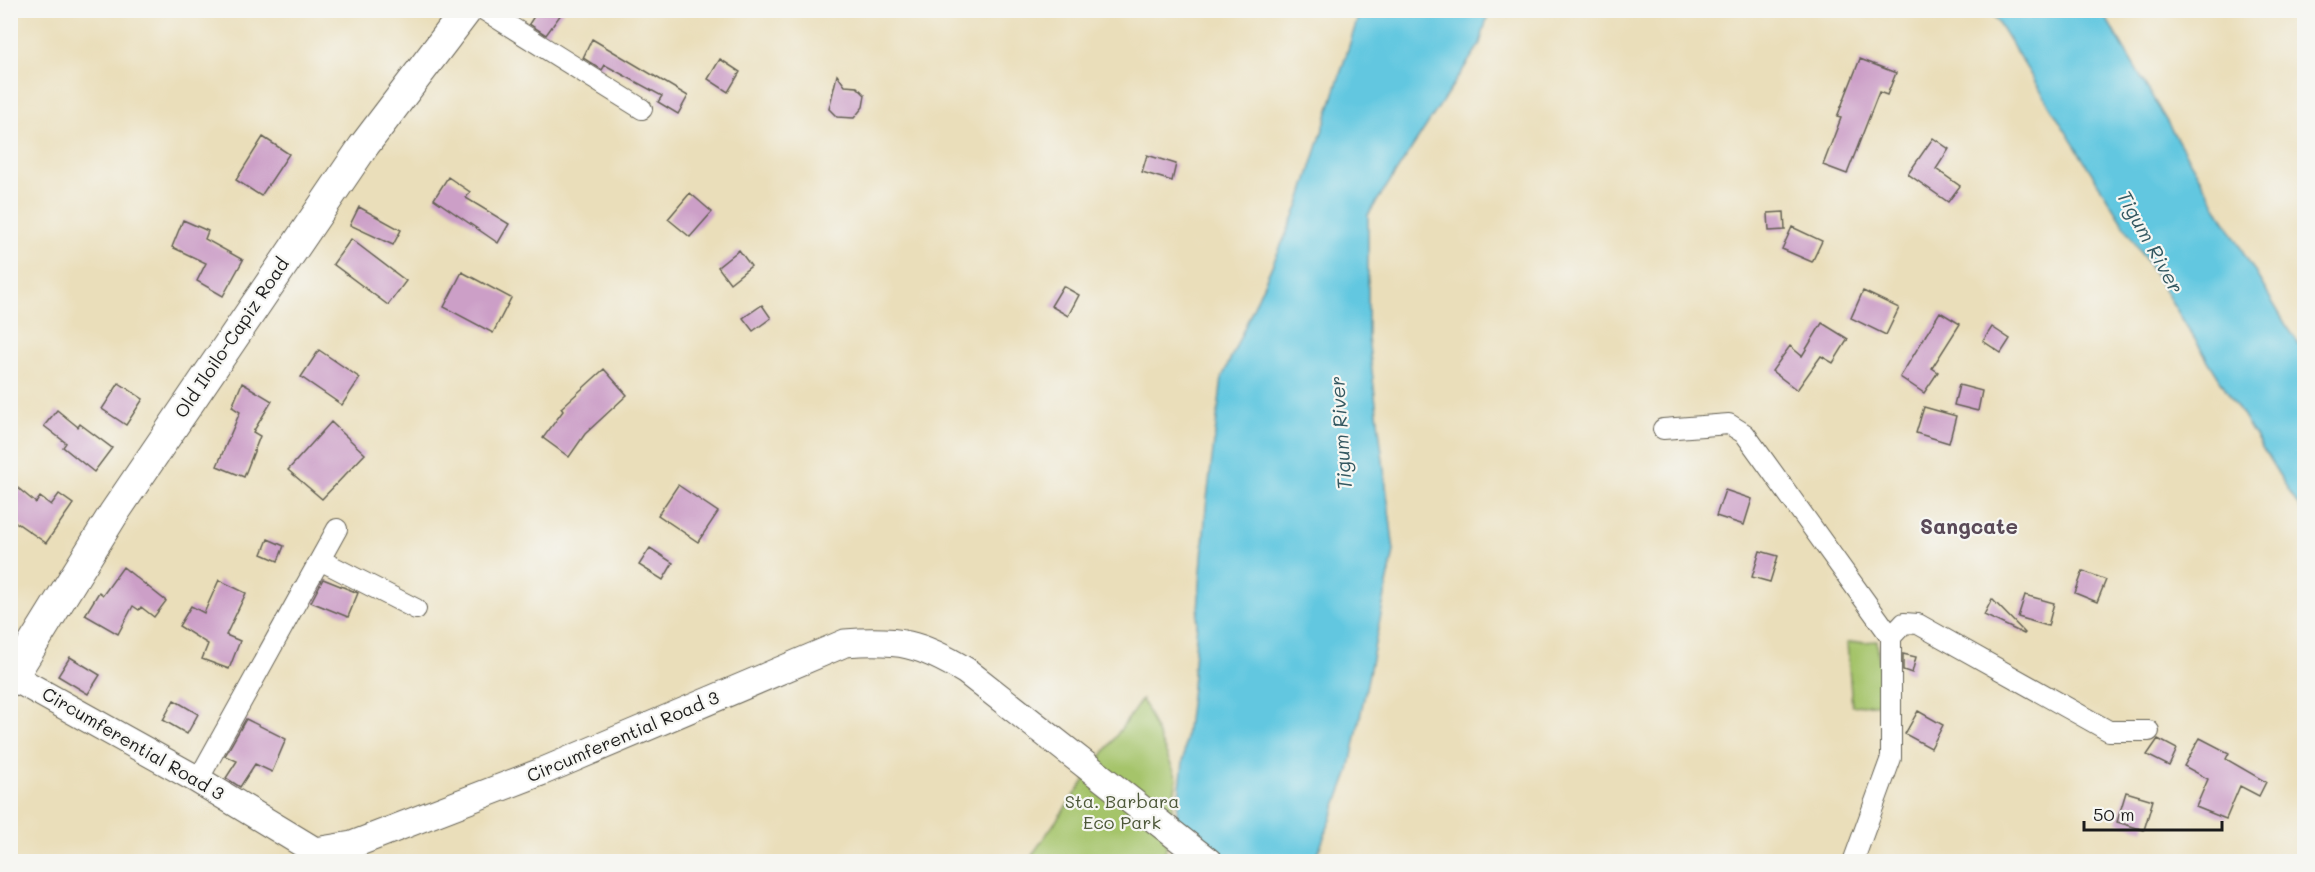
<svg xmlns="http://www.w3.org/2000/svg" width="2315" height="872" viewBox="0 0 2315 872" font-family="Mali,sans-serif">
<rect width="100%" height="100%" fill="#f6f6f2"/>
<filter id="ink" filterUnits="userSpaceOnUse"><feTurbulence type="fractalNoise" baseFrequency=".0167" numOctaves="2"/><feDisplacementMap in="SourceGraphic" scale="12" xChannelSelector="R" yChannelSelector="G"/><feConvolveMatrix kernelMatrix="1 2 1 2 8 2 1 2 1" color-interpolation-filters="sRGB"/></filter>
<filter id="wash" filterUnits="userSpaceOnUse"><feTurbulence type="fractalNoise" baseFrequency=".008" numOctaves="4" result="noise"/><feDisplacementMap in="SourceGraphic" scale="24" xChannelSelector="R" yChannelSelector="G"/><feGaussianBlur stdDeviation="1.35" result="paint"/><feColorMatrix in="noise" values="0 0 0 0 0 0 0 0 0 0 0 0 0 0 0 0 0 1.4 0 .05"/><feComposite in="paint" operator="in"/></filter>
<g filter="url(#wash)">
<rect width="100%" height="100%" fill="#eadeba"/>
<path fill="#a5c46b" stroke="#607044" stroke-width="1.5" d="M 1877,641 L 1883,703 L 1852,706 L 1847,643 Z
M 1142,699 L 1177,778 L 1164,861 L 1027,862 Z"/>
<path fill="#62c7e0" stroke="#3f727e" stroke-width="1.5" d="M 1360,11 L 1489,11 L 1480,44 L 1368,215 L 1368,338 L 1394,551 L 1349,771 L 1315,861 L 1171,862 L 1192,687 L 1206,507 L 1222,378 L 1299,205 Z
M 1991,11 L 2102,11 L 2286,325 L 2304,351 L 2304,515 Z"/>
<g id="blocks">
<path fill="#cc9fc7" d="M 538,10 L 564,10 L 546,35 L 529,24 Z
M 592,39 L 688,96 L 678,114 L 658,102 L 662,96 L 605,65 L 602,70 L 583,58 Z
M 720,59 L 740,72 L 728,92 L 708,79 Z
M 1860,59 L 1896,73 L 1887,95 L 1879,92 L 1847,174 L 1823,165 L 1841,118 L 1837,117 Z
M 837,75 L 845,86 L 857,87 L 865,95 L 863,107 L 854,118 L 837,117 L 829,109 Z
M 263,137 L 289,154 L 261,196 L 236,180 Z
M 1933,138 L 1949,149 L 1936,169 L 1960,186 L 1948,202 L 1908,174 Z
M 1147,155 L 1176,164 L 1172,181 L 1142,172 Z
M 448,177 L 470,192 L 466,198 L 509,224 L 498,243 L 434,199 Z
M 690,193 L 712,212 L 690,237 L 668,219 Z
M 359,207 L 401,230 L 393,245 L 350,225 Z
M 1784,212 L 1785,230 L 1769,231 L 1768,213 Z
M 183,220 L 208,231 L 205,239 L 243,260 L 223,296 L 197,281 L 206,263 L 172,247 Z
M 1792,227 L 1822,241 L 1812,262 L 1782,249 Z
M 351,239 L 406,281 L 388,305 L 333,264 Z
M 739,250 L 751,266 L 730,283 L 718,267 Z
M 462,272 L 511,298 L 493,333 L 444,307 Z
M 1063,286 L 1079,295 L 1068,316 L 1051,306 Z
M 1863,291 L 1899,308 L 1886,335 L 1851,318 Z
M 762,305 L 771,318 L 753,331 L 743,318 Z
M 1940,312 L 1960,324 L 1932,368 L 1938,372 L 1924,393 L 1900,377 Z
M 1822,323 L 1848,339 L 1833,363 L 1821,356 L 1797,390 L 1772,371 L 1790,346 L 1802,356 Z
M 1992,327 L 2010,339 L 2001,353 L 1983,341 Z
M 319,350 L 360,378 L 342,405 L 301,377 Z
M 604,369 L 627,395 L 585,434 L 569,457 L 543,438 L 563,411 L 561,408 Z
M 119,383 L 143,399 L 126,425 L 102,409 Z
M 242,383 L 272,401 L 253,432 L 260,436 L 244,477 L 217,466 L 240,412 L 232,407 Z
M 1959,385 L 1982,391 L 1978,411 L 1954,405 Z
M 1924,407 L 1956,416 L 1949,443 L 1916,433 Z
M 57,410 L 78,427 L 80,424 L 112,448 L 94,472 L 63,447 L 66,443 L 44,426 Z
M 331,422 L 365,454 L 322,499 L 288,470 Z
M 678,485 L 718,512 L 698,542 L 658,515 Z
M 18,488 L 36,503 L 40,497 L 51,505 L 59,494 L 73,504 L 46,543 L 10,518 L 10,497 Z
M 1725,490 L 1752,499 L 1744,525 L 1716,516 Z
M 268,539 L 284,546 L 278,561 L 262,554 Z
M 650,548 L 673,563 L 663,580 L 639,565 Z
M 1760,551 L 1778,556 L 1770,582 L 1752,577 Z
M 123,567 L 166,601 L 154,617 L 141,607 L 139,610 L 133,606 L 118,634 L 85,615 L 99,592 L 103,595 Z
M 2083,571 L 2106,580 L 2097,602 L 2075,593 Z
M 323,579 L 358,593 L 348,617 L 311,602 Z
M 219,580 L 246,593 L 226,635 L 240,641 L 229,669 L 202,659 L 208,644 L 179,626 L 191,606 L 204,613 Z
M 2025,595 L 2054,603 L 2048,626 L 2018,617 Z
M 1992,599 L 2025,633 L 2024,634 L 1984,615 Z
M 1903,654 L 1916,657 L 1912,673 L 1903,670 Z
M 70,657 L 100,675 L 88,694 L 58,676 Z
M 174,700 L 198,714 L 187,734 L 163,720 Z
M 1918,711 L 1943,725 L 1931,748 L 1905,734 Z
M 246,719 L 286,739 L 272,772 L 255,764 L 240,787 L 226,778 L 237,761 L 225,756 Z
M 2200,738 L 2229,753 L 2226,759 L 2266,782 L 2259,796 L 2240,786 L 2226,819 L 2196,807 L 2208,779 L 2184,766 Z
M 2158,739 L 2177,749 L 2169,766 L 2147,755 Z
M 2126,792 L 2153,800 L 2144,830 L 2117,822 Z"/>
</g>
</g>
<g filter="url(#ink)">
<use href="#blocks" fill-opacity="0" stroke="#646053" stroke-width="1.5"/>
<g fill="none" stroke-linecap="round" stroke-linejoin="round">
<g stroke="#646053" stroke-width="22">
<path id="street" d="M 484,10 L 642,109
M 1663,429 L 1729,424 L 1745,434 L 1891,637
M 320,560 L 416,609
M 198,780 L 337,529
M 1853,862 L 1891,758 L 1891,637 L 1904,623 L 1918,624 L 2109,731 L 2149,731"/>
</g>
<g stroke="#646053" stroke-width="29">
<path id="secondary" d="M 13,677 L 198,780 L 315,851 L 352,845 L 541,772 L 845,643 C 899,639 920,643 966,671 L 1209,862"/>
</g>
<g stroke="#646053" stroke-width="32">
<path id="primary" d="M 10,681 L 114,513 L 363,147 L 467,10"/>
</g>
<use href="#street" stroke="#fff" stroke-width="20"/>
<use href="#secondary" stroke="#fff" stroke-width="27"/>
<use href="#primary" stroke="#fff" stroke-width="30"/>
</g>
</g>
<g text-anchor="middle" stroke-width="4.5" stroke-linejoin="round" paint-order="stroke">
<g font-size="18" fill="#1c1c1c" stroke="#f6f6f2">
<text transform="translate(232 338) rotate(-56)" y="6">Old Iloilo-Capiz Road</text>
<text transform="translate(623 737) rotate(-23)" y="6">Circumferential Road 3</text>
<text transform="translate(133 744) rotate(30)" y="6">Circumferential Road 3</text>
</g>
<g font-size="18" fill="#4c5738" stroke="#f6f6f2">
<text x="1122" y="808">Sta. Barbara<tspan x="1122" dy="21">Eco Park</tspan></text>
</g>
<g font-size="20" font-style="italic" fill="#345861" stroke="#f6f6f2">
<text transform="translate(2150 242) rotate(61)" y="7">Tigum River</text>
<text transform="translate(1341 433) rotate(-94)" y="7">Tigum River</text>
</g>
<g font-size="21" font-weight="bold" fill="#5a4a58" stroke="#f6f6f2">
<text x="1969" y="534">Sangcate</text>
</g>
</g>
<rect width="2315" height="872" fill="none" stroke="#f6f6f2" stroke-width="36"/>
<path d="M2084 821v9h138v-9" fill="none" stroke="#1c1c1c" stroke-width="3"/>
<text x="2093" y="821" font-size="18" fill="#1c1c1c" stroke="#f6f6f2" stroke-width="4.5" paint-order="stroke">50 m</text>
</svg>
